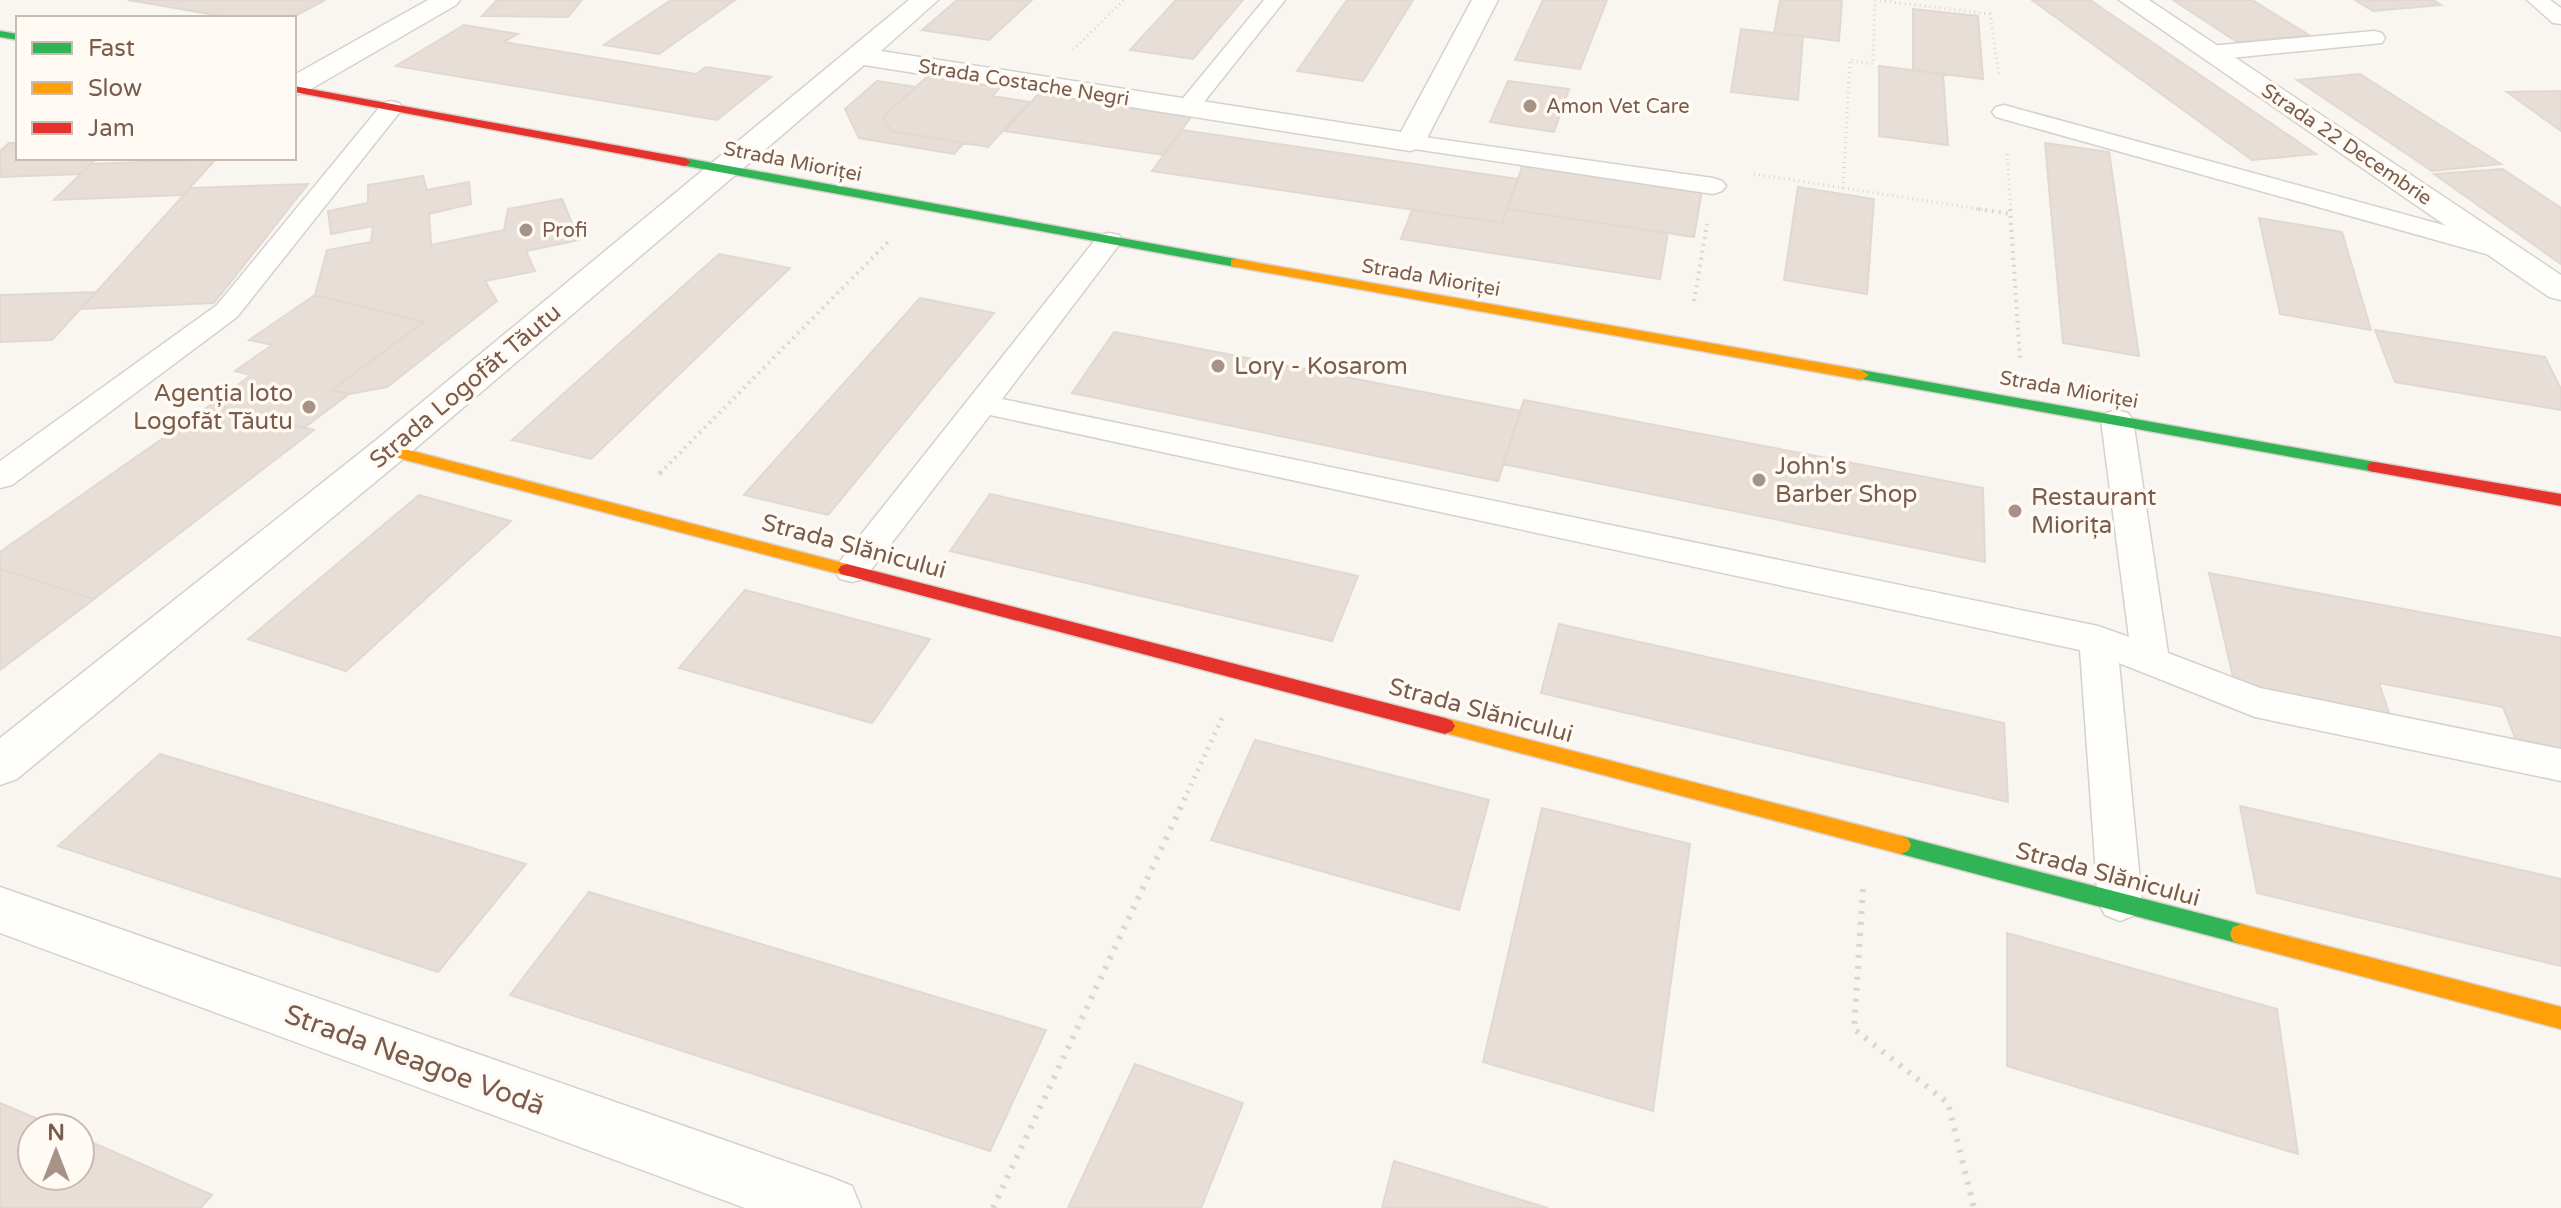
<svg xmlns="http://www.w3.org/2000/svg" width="2561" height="1208" viewBox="0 0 2561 1208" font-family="'Varela Round',sans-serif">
<rect width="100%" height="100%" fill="#f9f5f0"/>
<path fill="#e6ded7" stroke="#e2d8d2" stroke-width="2" d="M 128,0 L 325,0 L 291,18 L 233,18 Z
M 497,0 L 582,0 L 568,17 L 482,16 Z
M 671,0 L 735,0 L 659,54 L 604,45 Z
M 957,0 L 1032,0 L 989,40 L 922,30 Z
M 1176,0 L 1243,0 L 1193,59 L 1130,50 Z
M 1347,0 L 1413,0 L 1363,81 L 1297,71 Z
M 1543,0 L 1607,0 L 1580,69 L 1515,60 Z
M 1780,0 L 1842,0 L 1839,41 L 1774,33 Z
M 2032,0 L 2090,0 L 2316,154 L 2252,160 Z
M 2173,0 L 2252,0 L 2309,35 L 2237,42 Z
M 2355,0 L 2433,0 L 2441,5 L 2373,11 Z
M 1913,9 L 1978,16 L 1983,79 L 1913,70 Z
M 464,25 L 518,34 L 504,42 L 696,74 L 706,67 L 771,77 L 717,120 L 396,66 Z
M 1741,29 L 1803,36 L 1798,100 L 1731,92 Z
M 1879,66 L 1943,74 L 1948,145 L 1879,136 Z
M 930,74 L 1003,85 L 992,96 L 1030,102 L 988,147 L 891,131 L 883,117 Z
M 2360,74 L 2501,164 L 2432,171 L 2297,80 Z
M 877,81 L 916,87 L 883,117 L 891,131 L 964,143 L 954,154 L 859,138 L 845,109 Z
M 1508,81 L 1569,89 L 1554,132 L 1490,122 Z
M 2561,91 L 2561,131 L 2507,92 Z
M 1038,94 L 1191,117 L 1163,155 L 1005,131 Z
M 1182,130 L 1518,179 L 1502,223 L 1152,171 Z
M 9,143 L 18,143 L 18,158 L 97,158 L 81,174 L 0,177 L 0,151 Z
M 2045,143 L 2109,152 L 2139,356 L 2063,343 Z
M 216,159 L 183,195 L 54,200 L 91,164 Z
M 1523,164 L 1702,190 L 1694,237 L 1507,209 Z
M 2503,169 L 2561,208 L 2561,264 L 2434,174 Z
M 423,176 L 427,190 L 469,182 L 471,204 L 429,214 L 431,245 L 504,230 L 508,209 L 562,199 L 579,240 L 526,251 L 535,271 L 485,281 L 497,301 L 387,387 L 349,394 L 332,390 L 424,322 L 315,295 L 327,250 L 371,242 L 373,226 L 331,234 L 328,211 L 368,203 L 368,185 Z
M 308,184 L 214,303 L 81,309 L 190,188 Z
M 1798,187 L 1874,199 L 1867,294 L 1784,280 Z
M 1507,209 L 1668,233 L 1660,279 L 1401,239 L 1412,210 L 1502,223 Z
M 2259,218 L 2342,232 L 2371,330 L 2280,314 Z
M 719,254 L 790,268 L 591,459 L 512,440 Z
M 96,292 L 52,340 L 0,342 L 0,295 Z
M 315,295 L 424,322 L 332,390 L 349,394 L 304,428 L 212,404 L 251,375 L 235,371 L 272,345 L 249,340 Z
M 920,298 L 994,313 L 828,515 L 744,495 Z
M 2375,330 L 2545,357 L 2561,389 L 2561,410 L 2395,382 Z
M 1114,332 L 1521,411 L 1498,481 L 1072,393 Z
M 1524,400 L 1983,488 L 1985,562 L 1503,464 Z
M 212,404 L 314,430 L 94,599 L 0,569 L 0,552 Z
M 990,494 L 1358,576 L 1332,641 L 950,551 Z
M 419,495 L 511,521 L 346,671 L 248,639 Z
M 0,569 L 94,599 L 0,670 Z
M 2209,573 L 2561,638 L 2561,753 L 2518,745 L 2503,707 L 2379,683 L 2390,716 L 2235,686 Z
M 745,590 L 930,639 L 872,723 L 679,668 Z
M 1559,624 L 2004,723 L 2008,802 L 1541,693 Z
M 1255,740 L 1489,800 L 1459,910 L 1211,840 Z
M 160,754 L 526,864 L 438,972 L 58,846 Z
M 2240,806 L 2561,879 L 2561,966 L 2257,893 Z
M 1542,808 L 1690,844 L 1653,1111 L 1483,1062 Z
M 589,892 L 1046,1030 L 990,1151 L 510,995 Z
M 2007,933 L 2277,1009 L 2298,1154 L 2007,1066 Z
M 1135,1064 L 1243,1103 L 1201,1208 L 1068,1208 Z
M 0,1103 L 59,1128 L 32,1128 L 32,1176 L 80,1176 L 80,1137 L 212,1195 L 201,1208 L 0,1208 Z
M 1394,1161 L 1548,1208 L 1382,1208 Z"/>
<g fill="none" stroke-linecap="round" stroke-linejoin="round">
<g stroke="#d7d1cb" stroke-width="3">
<path id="lane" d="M 1264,0 L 1285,0 L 1196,112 L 1180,112 L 1176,107 L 1180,102 Z
M 2527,0 L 2550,0 L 2561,8 L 2561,24 L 2553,23 Z
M 2374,31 L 2382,33 L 2385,38 L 2382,43 L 2210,60 L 2199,53 L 2210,46 Z
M 391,101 L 399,103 L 403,108 L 399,113 L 237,317 L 12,485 L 0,488 L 0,461 L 217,305 L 383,103 Z
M 2004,105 L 2513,244 L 2517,250 L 2513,256 L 2493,256 L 1996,117 L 1992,112 L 1996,107 Z
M 1410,135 L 1713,178 L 1722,181 L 1726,186 L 1722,191 L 1713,194 L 1401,147 L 1398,142 L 1401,137 Z
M 1109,233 L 1119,235 L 1122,241 L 1002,399 L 2098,626 L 2129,637 L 2101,420 L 2106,413 L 2117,410 L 2128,413 L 2133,420 L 2168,653 L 2260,688 L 2561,749 L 2561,781 L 2255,717 L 2119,663 L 2142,902 L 2135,915 L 2120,921 L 2105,915 L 2098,902 L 2080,650 L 990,415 L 864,579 L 852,582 L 840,579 L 834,570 L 840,561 L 1099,235 Z"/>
</g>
<g stroke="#d7d1cb" stroke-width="3">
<path id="street" d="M 428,0 L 460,0 L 456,5 L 304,93 L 294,95 L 294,75 Z
M 909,0 L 938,0 L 881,51 L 1401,132 L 1472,0 L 1498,0 L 1425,142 L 1421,148 L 1410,151 L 864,65 L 403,459 L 17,779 L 0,785 L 0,738 L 375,441 Z
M 2119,0 L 2149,0 L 2561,275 L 2561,300 L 2549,297 Z
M 0,887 L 830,1177 L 852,1186 L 861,1208 L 745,1208 L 0,933 Z"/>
</g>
<g stroke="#d9d2cb" stroke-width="3">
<path id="fast" d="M 0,31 L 18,34 L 18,40 L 0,37 Z
M 685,158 L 1236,259 L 1243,263 L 1236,267 L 681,165 L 679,162 Z
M 1861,370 L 2375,462 L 2383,467 L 2375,472 L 1856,378 L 1853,375 Z
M 1901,836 L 2241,924 L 2249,927 L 2252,934 L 2249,941 L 2241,944 L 1901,854 L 1894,851 L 1891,845 L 1894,839 Z"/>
</g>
<g stroke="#d9d2cb" stroke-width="3">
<path id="slow" d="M 1236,259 L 1861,370 L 1869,375 L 1861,380 L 1231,266 L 1231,260 Z
M 389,445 L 847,564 L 856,570 L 847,576 L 383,454 L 381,450 L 383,446 Z
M 1445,718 L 1901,836 L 1908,839 L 1911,845 L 1908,851 L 1901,854 L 1438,731 L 1435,726 L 1438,721 Z
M 2241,924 L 2561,1007 L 2561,1029 L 2241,944 L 2233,941 L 2230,934 L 2233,927 Z"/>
</g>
<g stroke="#d9d2cb" stroke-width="3">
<path id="jam" d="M 294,86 L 685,158 L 691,162 L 685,166 L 294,92 Z
M 2375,462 L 2561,494 L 2561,506 L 2369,471 L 2367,467 L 2369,463 Z
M 847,564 L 1445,718 L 1452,721 L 1455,726 L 1452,731 L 1445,734 L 841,574 L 838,570 L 841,566 Z"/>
</g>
<path stroke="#dcd5d0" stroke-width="3" stroke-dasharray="1 4" stroke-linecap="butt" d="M 1875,0 L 1990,14 L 1999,76
M 1073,50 L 1124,0
M 2007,154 L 2011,211
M 1754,174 L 1991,211
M 1843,188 L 1850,60 L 1873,64 L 1875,1"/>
<path stroke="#dcd5d0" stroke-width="4" stroke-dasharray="2 5" stroke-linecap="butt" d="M 1978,209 L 2011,214
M 2010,209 L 2020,359
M 1694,301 L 1707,224
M 660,473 L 888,242"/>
<path stroke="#dcd5d0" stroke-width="5" stroke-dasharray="2 6" stroke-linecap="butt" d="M 659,474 L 662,471
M 1184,800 L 1223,716"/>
<path stroke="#dcd5d0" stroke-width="6" stroke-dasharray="3 8" stroke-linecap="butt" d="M 1863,889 L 1854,1029 L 1948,1103 L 1974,1208
M 993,1208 L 1185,798"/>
<use href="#lane" fill="#fefefd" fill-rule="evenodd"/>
<use href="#street" fill="#fefefd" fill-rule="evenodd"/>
<use href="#fast" fill="#30b455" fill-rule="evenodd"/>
<use href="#slow" fill="#ff9f0a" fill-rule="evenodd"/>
<use href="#jam" fill="#e5322d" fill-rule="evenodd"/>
</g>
<g fill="#a69286" stroke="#fffaf3" stroke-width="3">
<circle cx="1530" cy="106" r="8"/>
<circle cx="526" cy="230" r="8"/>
<circle cx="1218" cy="366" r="8"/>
<circle cx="309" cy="407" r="8"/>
<circle cx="1759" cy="480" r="8"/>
<circle cx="2015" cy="511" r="8"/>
</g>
<g text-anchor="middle" stroke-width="7" stroke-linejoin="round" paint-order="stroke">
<g font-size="20" fill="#7a5c4d" stroke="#fffaf3">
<text transform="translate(1024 82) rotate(9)" y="7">Strada Costache Negri</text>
<text transform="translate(2347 144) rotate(34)" y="7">Strada 22 Decembrie</text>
<text transform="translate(793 161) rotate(11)" y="7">Strada Mioriței</text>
<text transform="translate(1431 277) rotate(10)" y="7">Strada Mioriței</text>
<text transform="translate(2069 389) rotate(10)" y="7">Strada Mioriței</text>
</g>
<g font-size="20" fill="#7a5c4d" stroke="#fffaf3" text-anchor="start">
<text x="1546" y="113">Amon Vet Care</text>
<text x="542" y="237">Profi</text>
</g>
<g font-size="24" fill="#7a5c4d" stroke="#fffaf3" text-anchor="start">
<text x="1234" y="374">Lory - Kosarom</text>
<text x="293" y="401" text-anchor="end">Agenția loto<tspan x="293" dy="28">Logofăt Tăutu</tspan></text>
<text x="1775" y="474">John's<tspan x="1775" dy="28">Barber Shop</tspan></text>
<text x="2031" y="505">Restaurant<tspan x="2031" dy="28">Miorița</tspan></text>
</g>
<g font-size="24" fill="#7a5c4d" stroke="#fffaf3">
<text transform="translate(465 386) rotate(-40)" y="8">Strada Logofăt Tăutu</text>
<text transform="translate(854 546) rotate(15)" y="8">Strada Slănicului</text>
<text transform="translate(1481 710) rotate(15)" y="8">Strada Slănicului</text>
<text transform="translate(2108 874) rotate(15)" y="8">Strada Slănicului</text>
</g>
<g font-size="28" fill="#7a5c4d" stroke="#fffaf3">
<text transform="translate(415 1059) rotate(20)" y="10">Strada Neagoe Vodă</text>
</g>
</g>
<rect x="16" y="16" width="280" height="144" fill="#fffaf3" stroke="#cabbb1" stroke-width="2"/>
<rect x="32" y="42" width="40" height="12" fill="#30b455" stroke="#cabbb1" stroke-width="2"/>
<text x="88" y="56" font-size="24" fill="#7a5c4d">Fast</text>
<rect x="32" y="82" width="40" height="12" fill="#ff9f0a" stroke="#cabbb1" stroke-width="2"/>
<text x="88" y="96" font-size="24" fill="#7a5c4d">Slow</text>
<rect x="32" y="122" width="40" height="12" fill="#e5322d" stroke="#cabbb1" stroke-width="2"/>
<text x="88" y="136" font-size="24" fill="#7a5c4d">Jam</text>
<g transform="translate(56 1152)"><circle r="38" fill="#fffaf3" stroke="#cabbb1" stroke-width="2"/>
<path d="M0-6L14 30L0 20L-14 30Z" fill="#a69286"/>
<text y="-12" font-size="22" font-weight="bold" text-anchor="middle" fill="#7a5c4d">N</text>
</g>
</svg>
